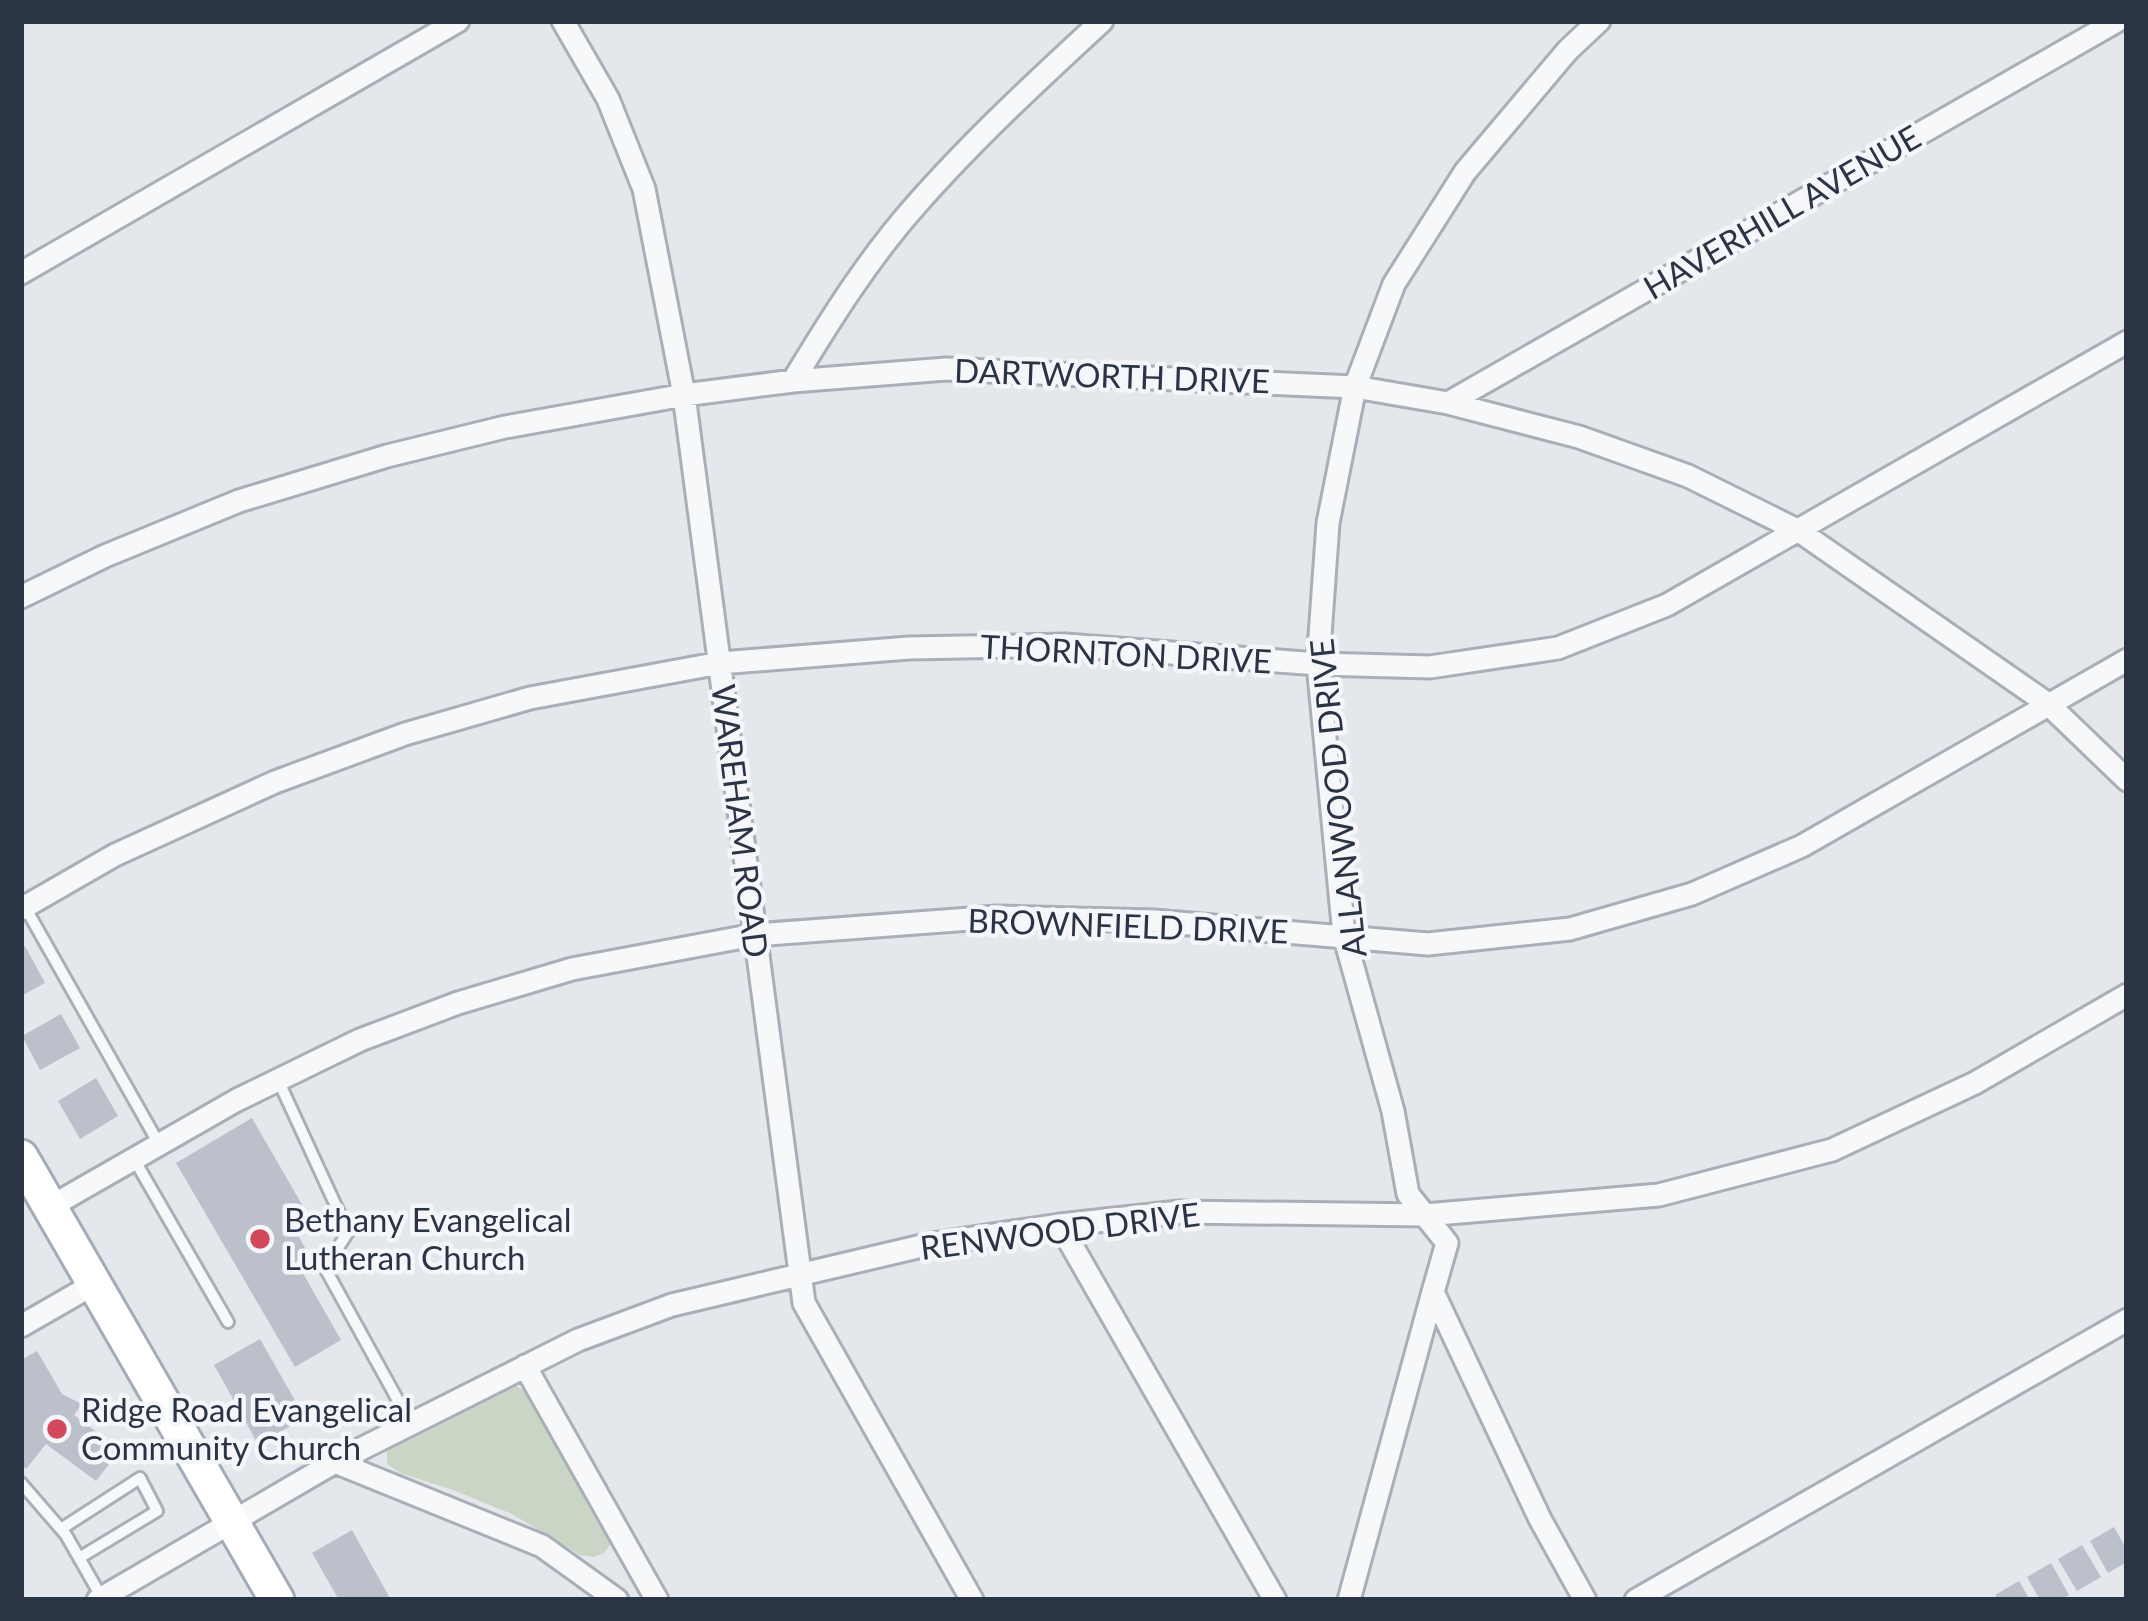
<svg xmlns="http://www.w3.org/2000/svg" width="2148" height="1621" viewBox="0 0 2148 1621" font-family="Lato,sans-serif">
<rect width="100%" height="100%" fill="#e4e7ec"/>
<path fill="#c9d6c5" d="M 513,1384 L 528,1393 L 608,1534 L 610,1545 L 604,1553 L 594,1557 L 580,1555 L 512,1514 L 453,1490 L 400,1473 L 387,1464 L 387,1450 L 398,1439 Z"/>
<path fill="#bbc0ca" d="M 25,946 L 45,983 L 21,996 L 21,949 Z
M 61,1014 L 80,1048 L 40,1070 L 22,1036 Z
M 96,1078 L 118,1116 L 80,1139 L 58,1101 Z
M 252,1118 L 308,1215 L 292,1225 L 308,1253 L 296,1261 L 341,1340 L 295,1367 L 176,1163 Z
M 260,1339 L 305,1418 L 258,1444 L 214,1365 Z
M 37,1351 L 62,1394 L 82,1404 L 74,1415 L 120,1450 L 96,1481 L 46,1444 L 26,1469 L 21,1464 L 21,1360 Z
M 2114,1527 L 2127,1550 L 2127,1562 L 2108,1573 L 2090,1541 Z
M 352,1530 L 391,1600 L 339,1600 L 312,1553 Z
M 2082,1545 L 2101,1577 L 2077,1591 L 2058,1559 Z
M 2051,1563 L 2069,1595 L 2061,1600 L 2040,1600 L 2027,1577 Z
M 2019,1581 L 2030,1600 L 1998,1600 L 1995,1595 Z"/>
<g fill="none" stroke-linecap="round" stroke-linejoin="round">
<g stroke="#a9aeb7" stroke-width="16">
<path id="service" d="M 25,907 L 159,1144
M 279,1082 L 348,1232 L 325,1268 L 411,1424
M 134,1159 L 228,1322
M 21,1483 L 66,1535 L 102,1598
M 61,1529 L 140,1478 L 157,1511 L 79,1558"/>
</g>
<g stroke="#a9aeb7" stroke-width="27">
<path id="minor" d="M 563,21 L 608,99 L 644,189 L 684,395 L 804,1303 L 972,1600
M 21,273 L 458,21
M 793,381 C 830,320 868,259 916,205 C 973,140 1038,80 1102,21
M 1448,403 L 2117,21
M 21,597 L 105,556 L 239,501 L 387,456 L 505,427 L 684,395 L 793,381 L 946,369 L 1355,387 L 1448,403 L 1579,437 L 1688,476 L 1799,531 L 2048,704 L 2127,780
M 21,909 L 115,855 L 275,782 L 405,734 L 530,698 L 720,663 L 909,648 L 1065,645 L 1318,664 L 1430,667 L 1558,648 L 1667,605 L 2127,342
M 50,1207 L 237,1100 L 360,1040 L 458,1003 L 572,969 L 754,935 L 997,917 L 1154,921 L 1428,944 L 1570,929 L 1692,894 L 1802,846 L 2127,660
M 1060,1225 L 1275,1600
M 21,1326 L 94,1284
M 525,1366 L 657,1600
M 335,1462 L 542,1546 L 617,1600
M 98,1600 L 335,1462 L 578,1340 L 672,1305 L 926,1245 L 1060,1225 L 1179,1212 L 1425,1215 L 1659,1195 L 1832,1150 L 1975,1083 L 2127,995
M 1349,1600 L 1433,1292
M 1585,1600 L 1540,1519 L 1433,1292 L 1447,1243 L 1408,1194 L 1393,1111 L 1344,935 L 1318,664 L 1328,523 L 1355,387 L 1394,284 L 1465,172 L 1568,50 L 1599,21
M 1636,1600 L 2127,1320"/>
</g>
<g stroke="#a3abb8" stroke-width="39">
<path id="primary" d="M 21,1157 L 277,1600"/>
</g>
<use href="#service" stroke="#f7f8fa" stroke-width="10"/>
<use href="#minor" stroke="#f7f8fa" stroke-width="21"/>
<use href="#primary" stroke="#fff" stroke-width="33"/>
</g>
<g fill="#d1495b" stroke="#f4f6f9" stroke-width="4.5">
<circle cx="260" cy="1239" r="12"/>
<circle cx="57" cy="1429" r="12"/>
</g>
<g text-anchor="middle" stroke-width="9" stroke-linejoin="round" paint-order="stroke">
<g font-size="33" fill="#2b3445" stroke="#f4f6f9">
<text transform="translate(1782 212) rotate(-30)" y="12">HAVERHILL AVENUE</text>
<text transform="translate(1112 376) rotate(2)" y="12">DARTWORTH DRIVE</text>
<text transform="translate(1126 654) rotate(3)" y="12">THORNTON DRIVE</text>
<text transform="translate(1338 798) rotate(-96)" y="12">ALLANWOOD DRIVE</text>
<text transform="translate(740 821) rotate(83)" y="12">WAREHAM ROAD</text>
<text transform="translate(1128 926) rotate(2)" y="12">BROWNFIELD DRIVE</text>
<text transform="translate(1060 1231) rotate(-7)" y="12">RENWOOD DRIVE</text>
</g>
<g font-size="33" fill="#2b3445" stroke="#f4f6f9" text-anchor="start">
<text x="284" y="1232">Bethany Evangelical<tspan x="284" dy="38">Lutheran Church</tspan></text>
<text x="81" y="1422">Ridge Road Evangelical<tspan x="81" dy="38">Community Church</tspan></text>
</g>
</g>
<rect width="2148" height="1621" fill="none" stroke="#2b3445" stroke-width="48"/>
</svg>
